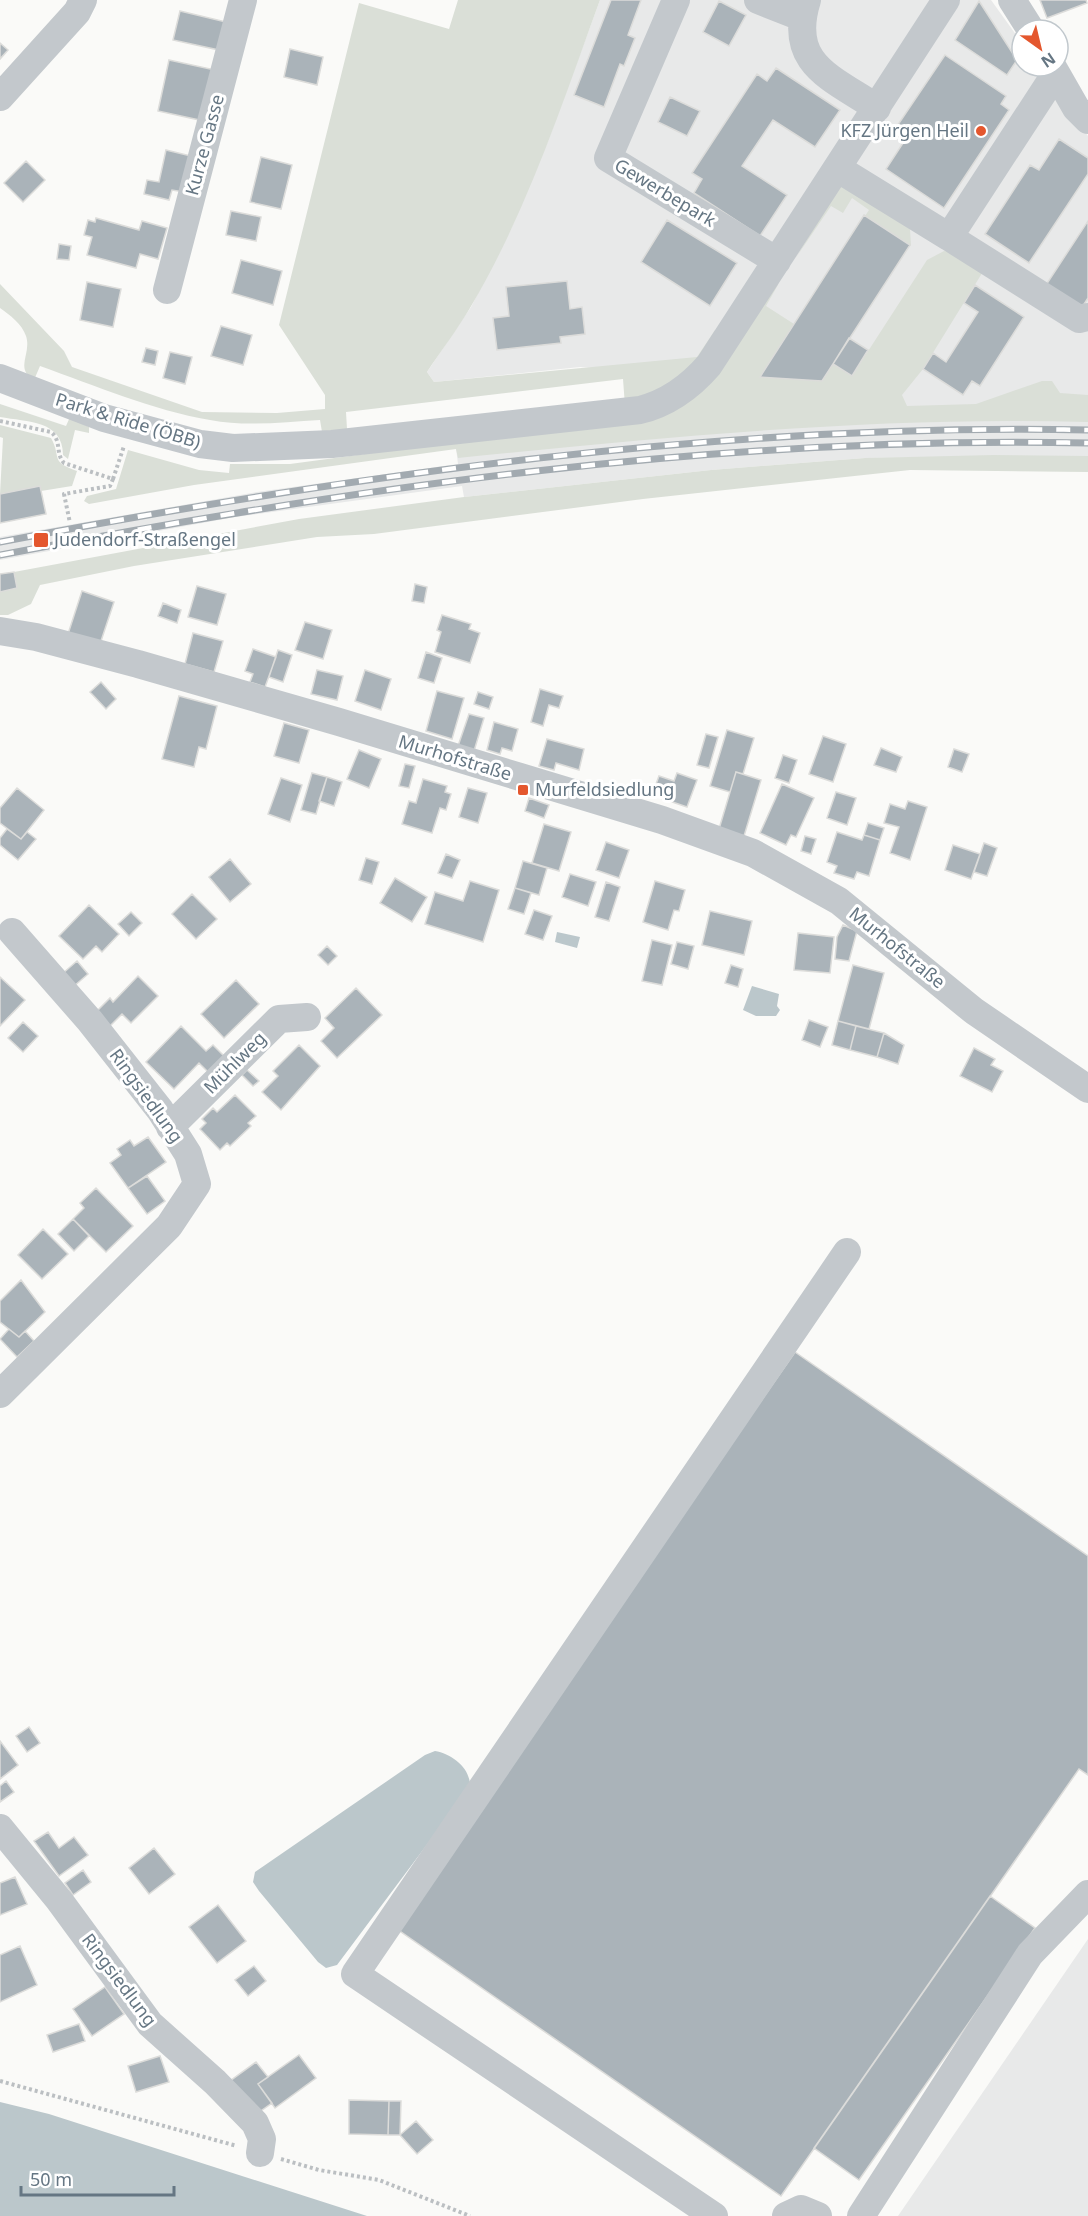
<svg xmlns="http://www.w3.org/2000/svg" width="1088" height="2216" viewBox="0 0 1088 2216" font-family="'Noto Sans',sans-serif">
<rect width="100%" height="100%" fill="#fafaf8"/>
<path fill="#e8e9e9" d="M 600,0 L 991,0 L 1022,43 L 1022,66 L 1038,66 L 1088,136 L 1088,456 L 865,458 L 711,470 L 464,497 L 462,486 L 235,517 L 0,560 L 0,537 L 257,492 L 458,464 L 456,448 L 822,381 L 580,367 L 434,382 L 427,372 L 471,307 L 511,229 L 548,141 Z
M 1088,1939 L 1088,2216 L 898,2216 Z"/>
<path fill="#dadfd7" d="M 458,0 L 600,0 C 562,104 527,212 470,308 C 457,330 441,351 427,372 L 434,382 L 697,357 L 715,330 L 719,330 L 696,371 L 625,406 L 623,379 L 346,412 L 347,429 L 322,432 L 320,420 C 284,422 246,427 210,420 C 152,410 96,386 40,366 L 34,380 C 14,368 32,354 26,336 C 22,324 10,315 0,308 L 0,284 L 64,351 L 72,367 L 202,412 L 277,413 L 325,409 L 325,395 L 279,325 L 359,3 L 449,29 Z
M 841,184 L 910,229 L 911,246 L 865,216 L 869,210 L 852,198 L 843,213 L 831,206 L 795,259 Z
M 944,251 L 952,252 L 984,270 L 923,369 L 902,395 L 907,406 L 976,404 L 1042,381 L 1052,381 L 1060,393 L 1088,395 L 1088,422 C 877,416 667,437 458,458 L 456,449 L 194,485 L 89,504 L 84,501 L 87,496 L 116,489 L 128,450 L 199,470 L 229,473 L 230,464 L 290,464 L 634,418 L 779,283 L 766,306 L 794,324 L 760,377 L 822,381 L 833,364 L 852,376 L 927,260 Z
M 0,404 L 66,426 L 70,417 L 89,427 L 89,433 L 75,430 L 68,459 L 63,455 C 63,420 27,422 0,417 Z
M 0,425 L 51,438 C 62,458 49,461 77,471 L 72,486 L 41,491 L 40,486 L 0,494 L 3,438 L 0,437 Z
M 994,455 L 1088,456 L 1088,472 L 910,470 L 643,499 L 374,534 L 317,537 L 134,566 L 40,585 L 31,604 L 8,615 L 0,615 L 0,592 L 17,588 L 14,572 L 299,519 L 464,497 L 711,470 L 865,458 Z"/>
<path fill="#bbc7cb" d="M 557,932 L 580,937 L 577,948 L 555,942 Z
M 752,986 L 779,994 L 777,1006 L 780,1010 L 776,1016 L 756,1016 L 743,1010 Z
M 435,1751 C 452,1754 471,1768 470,1787 L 337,1965 L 326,1968 L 318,1962 L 259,1891 L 253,1882 L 255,1872 L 425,1755 Z
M 0,2102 L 49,2114 L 367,2216 L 0,2216 Z"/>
<path fill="#aab3b9" stroke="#dcdcda" stroke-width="1.5" d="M 611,0 L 641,0 L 628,35 L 635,38 L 624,66 L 620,64 L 604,107 L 574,95 Z
M 1040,0 L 1086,0 L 1087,3 L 1047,18 Z
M 719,1 L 746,15 L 729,46 L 703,32 Z
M 979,1 L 1017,60 L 1007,75 L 955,40 Z
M 180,11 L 226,22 L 219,50 L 173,40 Z
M 0,43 L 8,50 L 0,59 Z
M 290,49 L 323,57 L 317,85 L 284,77 Z
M 945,55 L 1006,96 L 1001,104 L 1009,110 L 944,208 L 886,169 L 905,140 L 893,132 Z
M 169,60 L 215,70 L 204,121 L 158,111 Z
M 776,68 L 840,110 L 815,147 L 773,120 L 742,166 L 787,195 L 760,236 L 694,193 L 702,179 L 692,173 L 757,74 L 767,81 Z
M 670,97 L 700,111 L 687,136 L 658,122 Z
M 1059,139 L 1088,158 L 1088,174 L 1029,263 L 985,234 L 1030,165 L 1039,170 Z
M 166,150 L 191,156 L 184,192 L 172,190 L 169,200 L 144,194 L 147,180 L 159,182 Z
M 261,157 L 292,165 L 281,209 L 250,202 Z
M 26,161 L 45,180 L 23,202 L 4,183 Z
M 231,211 L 261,217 L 256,241 L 226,235 Z
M 864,215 L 910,245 L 822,381 L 760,377 Z
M 96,218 L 139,230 L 142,221 L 167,228 L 158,259 L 140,254 L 136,268 L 87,255 L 92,237 L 84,235 L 88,220 L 95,222 Z
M 667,220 L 737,263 L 710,306 L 641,262 Z
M 1088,221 L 1088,298 L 1079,312 L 1044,288 Z
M 59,244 L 71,246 L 69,260 L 57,259 Z
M 241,260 L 282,271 L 273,305 L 232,293 Z
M 567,281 L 570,309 L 582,307 L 585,334 L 560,337 L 561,343 L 497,350 L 493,318 L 509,316 L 506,287 Z
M 87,282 L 121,289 L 113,327 L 80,320 Z
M 975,285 L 1024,317 L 980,386 L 972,381 L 963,395 L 923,369 L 933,353 L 946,362 L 978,312 L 964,303 Z
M 221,326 L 252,335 L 243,365 L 211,356 Z
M 849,338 L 868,350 L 852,376 L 833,364 Z
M 146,348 L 158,351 L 155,365 L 142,362 Z
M 170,352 L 192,357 L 185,384 L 163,378 Z
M 40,486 L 46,514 L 0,523 L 0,494 Z
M 14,572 L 17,588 L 0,592 L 0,574 Z
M 415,584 L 427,587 L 424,603 L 412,601 Z
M 197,586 L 226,594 L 217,625 L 188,617 Z
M 82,591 L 114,602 L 100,644 L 68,634 Z
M 163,603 L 181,610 L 177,623 L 158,616 Z
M 442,615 L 471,624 L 469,629 L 480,633 L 470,663 L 435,652 L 441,632 L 437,630 Z
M 305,622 L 332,630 L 323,659 L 295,650 Z
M 193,633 L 223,641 L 214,672 L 185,664 Z
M 253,649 L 276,657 L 265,687 L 250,682 L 253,674 L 245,671 Z
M 278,650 L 292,655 L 283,682 L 269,677 Z
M 426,652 L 442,658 L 434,683 L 418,678 Z
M 317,670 L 343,676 L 337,700 L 311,694 Z
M 365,670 L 391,679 L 381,710 L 355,701 Z
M 101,682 L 116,699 L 106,709 L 90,692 Z
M 540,689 L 563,696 L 559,708 L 549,705 L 543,726 L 531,722 Z
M 437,691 L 464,698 L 452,739 L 426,731 Z
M 478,692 L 493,697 L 489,709 L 474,704 Z
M 179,696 L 217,706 L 206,749 L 199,747 L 194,767 L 162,759 Z
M 469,714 L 484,718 L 474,751 L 458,746 Z
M 494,722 L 518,729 L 512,751 L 502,748 L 500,754 L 487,750 Z
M 284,723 L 309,730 L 299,763 L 274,756 Z
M 727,730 L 754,738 L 743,774 L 736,772 L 730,792 L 710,786 Z
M 706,734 L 718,737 L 709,768 L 697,765 Z
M 823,736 L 846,744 L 833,782 L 809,774 Z
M 547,739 L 584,749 L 579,770 L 556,763 L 554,770 L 539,766 Z
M 881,748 L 902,757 L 896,772 L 874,765 Z
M 954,749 L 969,754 L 962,772 L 948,767 Z
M 359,750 L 381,759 L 369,788 L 347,779 Z
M 783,755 L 797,760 L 789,783 L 775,778 Z
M 405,764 L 415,766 L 409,788 L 399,786 Z
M 736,772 L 761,780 L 744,836 L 719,829 Z
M 312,773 L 327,777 L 316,814 L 301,810 Z
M 677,773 L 697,780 L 687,807 L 652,795 L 659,776 L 674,781 Z
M 327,777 L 342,782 L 334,806 L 319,801 Z
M 281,778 L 302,785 L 290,822 L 268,814 Z
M 423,779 L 447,786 L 445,792 L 451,794 L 446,810 L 440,808 L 432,833 L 402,824 L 409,801 L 416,803 Z
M 782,784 L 814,798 L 796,837 L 791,835 L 786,845 L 760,833 Z
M 17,788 L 44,810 L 21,839 L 0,823 L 0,808 Z
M 468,788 L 487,793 L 478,823 L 459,817 Z
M 836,792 L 856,798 L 847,825 L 827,818 Z
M 529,798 L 549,805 L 544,818 L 525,811 Z
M 908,801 L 927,807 L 910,860 L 890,853 L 899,827 L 884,823 L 890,804 L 905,809 Z
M 868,823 L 884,828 L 880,840 L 864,835 Z
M 544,824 L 571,832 L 559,871 L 532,863 Z
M 7,829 L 21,839 L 27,832 L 36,839 L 18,860 L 0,845 L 0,838 Z
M 837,832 L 862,840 L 864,835 L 880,840 L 869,876 L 857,872 L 854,879 L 834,873 L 837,866 L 827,862 Z
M 805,836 L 816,839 L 811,854 L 801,851 Z
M 606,842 L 629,850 L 619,878 L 596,870 Z
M 984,843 L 997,848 L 987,876 L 974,872 Z
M 953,845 L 980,854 L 971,879 L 945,870 Z
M 446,854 L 460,860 L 452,878 L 438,873 Z
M 366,858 L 379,862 L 372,884 L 359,880 Z
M 230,859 L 251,884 L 230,902 L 209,877 Z
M 523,861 L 547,868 L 539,895 L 515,888 Z
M 570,874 L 596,882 L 588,906 L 562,897 Z
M 395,878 L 427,897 L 412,922 L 380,903 Z
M 470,881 L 499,890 L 483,942 L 425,924 L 435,892 L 463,901 Z
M 655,881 L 685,890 L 679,911 L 674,910 L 668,930 L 643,922 Z
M 606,882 L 620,887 L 609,921 L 595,917 Z
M 515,888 L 531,893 L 524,914 L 508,909 Z
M 192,894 L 217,919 L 196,939 L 172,914 Z
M 89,905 L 119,934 L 102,952 L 96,946 L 83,959 L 59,936 Z
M 534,910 L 552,916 L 543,940 L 525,934 Z
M 710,911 L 752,921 L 744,955 L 702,945 Z
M 131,912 L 142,923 L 129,936 L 118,924 Z
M 843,925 L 857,931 L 849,961 L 835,959 L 837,937 Z
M 798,933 L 834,937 L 830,973 L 794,970 Z
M 652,940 L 672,945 L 662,985 L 642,981 Z
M 677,942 L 694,946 L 688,969 L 671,964 Z
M 327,946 L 337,956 L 328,965 L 318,955 Z
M 77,961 L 88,974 L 73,987 L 62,974 Z
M 731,965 L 743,969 L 738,987 L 725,983 Z
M 853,965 L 884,973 L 869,1029 L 838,1021 Z
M 138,976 L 158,996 L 131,1023 L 122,1014 L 110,1026 L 96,1012 L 110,998 L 113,1002 Z
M 0,977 L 25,1000 L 0,1026 Z
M 236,980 L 259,1004 L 224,1038 L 201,1014 Z
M 356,988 L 382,1015 L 337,1058 L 321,1041 L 334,1028 L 325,1018 Z
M 809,1020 L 828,1027 L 820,1047 L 802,1040 Z
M 838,1021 L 856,1026 L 850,1050 L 832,1045 Z
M 23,1022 L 38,1036 L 23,1052 L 8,1038 Z
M 181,1026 L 206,1051 L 213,1045 L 224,1056 L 208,1072 L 199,1063 L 174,1089 L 146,1062 Z
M 856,1026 L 884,1033 L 877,1057 L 850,1050 Z
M 884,1033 L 904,1045 L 898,1064 L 877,1057 Z
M 299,1045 L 320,1066 L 281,1110 L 262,1092 L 278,1076 L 273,1071 Z
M 974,1048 L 995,1059 L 991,1065 L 1003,1071 L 992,1092 L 960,1076 Z
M 247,1070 L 259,1081 L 253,1086 L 242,1075 Z
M 235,1095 L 256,1116 L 248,1123 L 251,1126 L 230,1146 L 227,1143 L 220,1150 L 200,1129 L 206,1123 L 202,1119 L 213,1108 L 217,1112 Z
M 148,1137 L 166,1162 L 128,1188 L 110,1163 L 121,1155 L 117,1149 L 130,1140 L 134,1146 Z
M 147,1176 L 165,1201 L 147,1214 L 128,1188 Z
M 96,1188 L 133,1226 L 106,1252 L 73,1219 L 84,1208 L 80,1203 Z
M 73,1219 L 89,1236 L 74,1251 L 58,1234 Z
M 43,1229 L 68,1254 L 42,1279 L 18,1255 Z
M 21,1280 L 45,1312 L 19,1337 L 0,1322 L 0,1301 Z
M 9,1329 L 19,1337 L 25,1331 L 34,1341 L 17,1357 L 0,1339 Z
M 795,1352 L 1088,1556 L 1088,1775 L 1079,1769 L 781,2196 L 394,1927 Z
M 29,1727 L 40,1743 L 27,1752 L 16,1736 Z
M 0,1741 L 18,1765 L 0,1779 Z
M 6,1781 L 14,1792 L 0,1802 L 0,1786 Z
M 48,1832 L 59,1848 L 74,1837 L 88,1855 L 59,1876 L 34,1841 Z
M 154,1848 L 175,1874 L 149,1894 L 129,1868 Z
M 83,1870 L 91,1882 L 73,1895 L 65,1883 Z
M 15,1877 L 27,1904 L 0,1915 L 0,1883 Z
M 990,1896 L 1035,1928 L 859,2180 L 814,2148 Z
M 218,1905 L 246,1941 L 217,1963 L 189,1927 Z
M 20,1946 L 37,1985 L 0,2002 L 0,1955 Z
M 254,1966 L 266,1981 L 248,1996 L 235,1980 Z
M 105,1987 L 124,2014 L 92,2036 L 73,2009 Z
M 79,2024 L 85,2041 L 53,2052 L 47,2035 Z
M 299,2055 L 316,2078 L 275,2108 L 258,2084 Z
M 160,2056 L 169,2082 L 136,2092 L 128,2066 Z
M 256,2062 L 268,2077 L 258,2084 L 272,2103 L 255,2115 L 230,2081 Z
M 349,2100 L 389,2101 L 388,2135 L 349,2134 Z
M 389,2101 L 401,2101 L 400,2135 L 388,2135 Z
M 416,2121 L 433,2140 L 417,2154 L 400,2135 Z"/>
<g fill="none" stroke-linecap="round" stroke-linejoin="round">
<path stroke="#bbbfc2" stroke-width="4" stroke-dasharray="3 3" stroke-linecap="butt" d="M 0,421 L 51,432 C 62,441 55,453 64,463 L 113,479 L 110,486 L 64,494 L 70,523
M 113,479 L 124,446
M 0,2081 L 237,2146
M 281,2159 L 319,2170 L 379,2180 L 470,2216"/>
<path stroke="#c3c8cc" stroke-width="28" d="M 676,0 L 608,158 L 777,261
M 758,0 L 801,17
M 807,0 C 787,64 831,77 877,108
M 1012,0 L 1031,30
M 1052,66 L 1076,108 L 1088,120
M 0,97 L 77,12 L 83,0
M 837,168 L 949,237 L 1056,73
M 949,237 L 1079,319 L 1088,317
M 167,290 L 243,0
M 0,378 L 104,418 L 200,444 L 233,448 L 332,444 L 640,410 C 668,403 690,387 709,365 L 946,0
M 0,631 L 36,637 L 138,664 L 339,722 L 662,820 L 753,853 L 839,901 L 974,1011 L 1088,1089
M 170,1127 L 279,1019 L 307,1017
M 0,1394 L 169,1226 L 197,1184 L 188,1154 L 160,1110 L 90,1021 L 12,932
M 0,1828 L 59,1900 L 150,2024 L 215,2082 L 255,2123 L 262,2139 L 260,2153
M 714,2216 L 355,1974 L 847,1252
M 786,2216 L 801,2209 L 818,2216
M 861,2216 L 1030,1954 L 1088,1894"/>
<g stroke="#a2aab0" stroke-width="7">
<path id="rail" d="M 0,542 C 357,474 723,423 1088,430
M 0,555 C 357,487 723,435 1088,443"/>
</g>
<use href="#rail" stroke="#fff" stroke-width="4.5" stroke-dasharray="14" stroke-linecap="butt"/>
</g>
<g fill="#e4572e" stroke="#fff" stroke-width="2">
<circle cx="981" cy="131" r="6"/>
<rect x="33" y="532" width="16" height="16" rx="3"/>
<rect x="517" y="784" width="12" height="12" rx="3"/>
</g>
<g text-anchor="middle" stroke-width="6" stroke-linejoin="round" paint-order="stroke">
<g font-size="18" fill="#657683" stroke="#fff" text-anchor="start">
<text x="969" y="137" text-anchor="end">KFZ Jürgen Heil</text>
<text x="54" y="546">Judendorf-Straßengel</text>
<text x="535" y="796">Murfeldsiedlung</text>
</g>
<g font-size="18" fill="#657683" stroke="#fff">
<text transform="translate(205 145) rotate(-75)" y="6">Kurze Gasse</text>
<text transform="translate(665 193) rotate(31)" y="6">Gewerbepark</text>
<text transform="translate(128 421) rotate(17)" y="6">Park &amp; Ride (ÖBB)</text>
<text transform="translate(455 758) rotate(17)" y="6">Murhofstraße</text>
<text transform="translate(897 948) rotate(39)" y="6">Murhofstraße</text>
<text transform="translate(235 1063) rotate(-45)" y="6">Mühlweg</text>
<text transform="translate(146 1096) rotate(54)" y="6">Ringsiedlung</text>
<text transform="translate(119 1980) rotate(53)" y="6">Ringsiedlung</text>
</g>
</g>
<g transform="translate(1040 48) rotate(146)"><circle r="28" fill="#ffffff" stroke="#c1c8cd" stroke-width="1.5"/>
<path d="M0-4.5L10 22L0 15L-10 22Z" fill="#e4572e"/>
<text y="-9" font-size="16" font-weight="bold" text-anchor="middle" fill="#657683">N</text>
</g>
<path d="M21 2186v9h153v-9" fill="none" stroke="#657683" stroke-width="3"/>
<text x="30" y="2186" font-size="18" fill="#657683" stroke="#ffffff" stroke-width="4.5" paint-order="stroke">50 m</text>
</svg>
